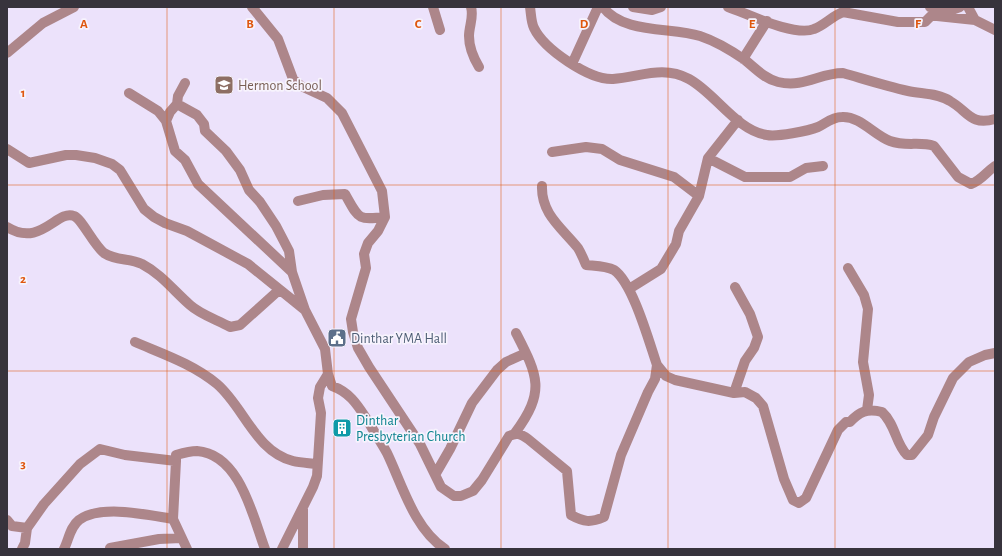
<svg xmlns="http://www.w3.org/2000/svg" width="1002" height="556" viewBox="0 0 1002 556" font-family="'Alegreya Sans',sans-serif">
<rect width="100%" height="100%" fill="#ece2fb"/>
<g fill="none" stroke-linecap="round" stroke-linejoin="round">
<path stroke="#ad868a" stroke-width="10" d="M 252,7 L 278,39 L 293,79 L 301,86 L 327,98 L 342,113 L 382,191 L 385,217 L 378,231 L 368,243 L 364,254 L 366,268 L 351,319 L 353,332 L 358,348 L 369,367 L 420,444 L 441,487 L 454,496 L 461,496 L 473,491 L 482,480 L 509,436 C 517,432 521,434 528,439 L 567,471 L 571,515 C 584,522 590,523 604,517 L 621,455 L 648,392 L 655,379 L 657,365 L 666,376 L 675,380 L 734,393 L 745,392 L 756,398 L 763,406 L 784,479 L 793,500 L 799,503 L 806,498 L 838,430 L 846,422 L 850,422 C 859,412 867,408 882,412 C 896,425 895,443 907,455 L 912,455 L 928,435 L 934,417 L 953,378 L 969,362 L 985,355 L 995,353
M 433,7 L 440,30
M 471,7 C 474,17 469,26 469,36 C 469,47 473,57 479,67
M 530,7 C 531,13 531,22 534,28 C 544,49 589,80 613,79 C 640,77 663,65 689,79 C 715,93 737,131 767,135 C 777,137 808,131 818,127 C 826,123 832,117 842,117 C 860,116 874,135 890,141 C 907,147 919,141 934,146 L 958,177 L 971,184 C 982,180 985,173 995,166
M 603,7 C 623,34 671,27 700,36 C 715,41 732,51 745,60 C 755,68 765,79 778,82 C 805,88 819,73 843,73 C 864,79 886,86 908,91 C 921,94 938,93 950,101 C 968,111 970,126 995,119
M 633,7 L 652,10 L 661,7
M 728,7 C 748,14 795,37 814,29 C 825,25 832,16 843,12 L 898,22 L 925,22 L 931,16 L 937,16 L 975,20
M 930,7 L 949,11 L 960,7
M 968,7 L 975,20 L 995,30
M 7,53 L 43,23 L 74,7
M 743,59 L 767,21
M 572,64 L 598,7
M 129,93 L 158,111 L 166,121 L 175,151 L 185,160 L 198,184 L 292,272 L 305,310
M 177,104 L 197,115 L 204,124 L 205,131 L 226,151 L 240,170 L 249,190 L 260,202 L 276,226 L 289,251 L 292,272
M 166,121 L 170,112 L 177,104 L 178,96 L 185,83
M 7,149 L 29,163 L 66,155 L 76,155 L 95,158 L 112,164 L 120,170 L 144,209 L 154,217 L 165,223 L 187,231 L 248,264 L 305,310 L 325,349 L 328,374 L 320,387 L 318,398 L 321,413 L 317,476 L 313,487 L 282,549
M 552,152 L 586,147 L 602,149 L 620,160 L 674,177 L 699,196
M 708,158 L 745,177 L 790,177 L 806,168 L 823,166
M 542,186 C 541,214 562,228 578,248 C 581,253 584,260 586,265 C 595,266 606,266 614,270 C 633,283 649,342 657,365
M 298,201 L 323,195 L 345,194 C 359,219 357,220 385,217
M 7,227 C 41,248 57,209 74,216 C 82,219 93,244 104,253 C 116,261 129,258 142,264 C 161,274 174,291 190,305 C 201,315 218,320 230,327 L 240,325 L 279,290
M 848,268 L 864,295 L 868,309 L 863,362 L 869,395 L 867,410
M 629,289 L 661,269 L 676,244 L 679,231 L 699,196 L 708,158 L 738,120
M 135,342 C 163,354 193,364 217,384 C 244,407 255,451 293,461 C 301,463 310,463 317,464
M 328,374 L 332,386 C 350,392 358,406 368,421 C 374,432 381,442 387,453 C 402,484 414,529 445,549
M 734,393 L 745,361 L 754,348 L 758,337 L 750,314 L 735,287
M 515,433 C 546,391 538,376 516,333
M 176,461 L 173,519 L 187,549
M 435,475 L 450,449 L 472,403 L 497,370 L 506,362 L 526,353
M 303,509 L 303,549
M 7,520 L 12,526 L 27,528
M 110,548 L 159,539 L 181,538
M 22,549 L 25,543 L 27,528 L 44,504 L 80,464 L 100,449 L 125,455 L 176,461 L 176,455 C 183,453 190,451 197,451 C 240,454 253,517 265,549
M 64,549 C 69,539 70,527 79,520 C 101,504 148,515 173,519"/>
</g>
<path fill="none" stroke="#df570e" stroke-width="1" stroke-opacity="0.55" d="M 167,7 L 167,549M 334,7 L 334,549M 501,7 L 501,549M 668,7 L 668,549M 835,7 L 835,549M 7,185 L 995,185M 7,371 L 995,371"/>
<defs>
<g id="school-square" transform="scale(1)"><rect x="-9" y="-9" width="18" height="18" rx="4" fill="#8d6e63" stroke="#f7f3fd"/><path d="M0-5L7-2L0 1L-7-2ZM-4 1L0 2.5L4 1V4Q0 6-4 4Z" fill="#fff"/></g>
<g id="civic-square" transform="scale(1)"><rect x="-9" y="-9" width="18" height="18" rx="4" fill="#5c6f8a" stroke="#f7f3fd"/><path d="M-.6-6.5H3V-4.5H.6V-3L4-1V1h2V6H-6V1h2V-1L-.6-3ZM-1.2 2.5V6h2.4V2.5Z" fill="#fff"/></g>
<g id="building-square" transform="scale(1)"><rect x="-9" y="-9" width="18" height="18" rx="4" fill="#0f9aa8" stroke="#f7f3fd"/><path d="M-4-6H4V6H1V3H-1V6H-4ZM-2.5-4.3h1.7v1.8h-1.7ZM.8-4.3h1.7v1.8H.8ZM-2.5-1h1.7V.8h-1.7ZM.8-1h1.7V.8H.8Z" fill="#fff"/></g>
</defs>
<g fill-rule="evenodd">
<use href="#school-square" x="224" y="85"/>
<use href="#civic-square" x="337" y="338"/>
<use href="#building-square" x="342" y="428"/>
</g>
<g text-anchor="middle" stroke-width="3.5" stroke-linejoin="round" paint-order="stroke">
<g font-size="14" fill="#785e54" stroke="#f7f3fd" text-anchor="start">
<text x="238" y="90">Hermon School</text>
</g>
<g font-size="14" fill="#4e5e75" stroke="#f7f3fd" text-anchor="start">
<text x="351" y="343">Dinthar YMA Hall</text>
</g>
<g font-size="14" fill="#0d838f" stroke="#f7f3fd" text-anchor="start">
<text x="356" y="425">Dinthar<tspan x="356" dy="16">Presbyterian Church</tspan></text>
</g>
</g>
<g font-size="13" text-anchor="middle" font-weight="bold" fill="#df570e" stroke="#f7f3fd" stroke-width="3.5" stroke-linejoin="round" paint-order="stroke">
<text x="84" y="28">A</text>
<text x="250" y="28">B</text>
<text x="418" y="28">C</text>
<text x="584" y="28">D</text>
<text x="752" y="28">E</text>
<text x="918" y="28">F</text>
<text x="23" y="97">1</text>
<text x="23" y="283">2</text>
<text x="23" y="468">3</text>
</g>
<rect width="1002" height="556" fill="none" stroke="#37333c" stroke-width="16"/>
</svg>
